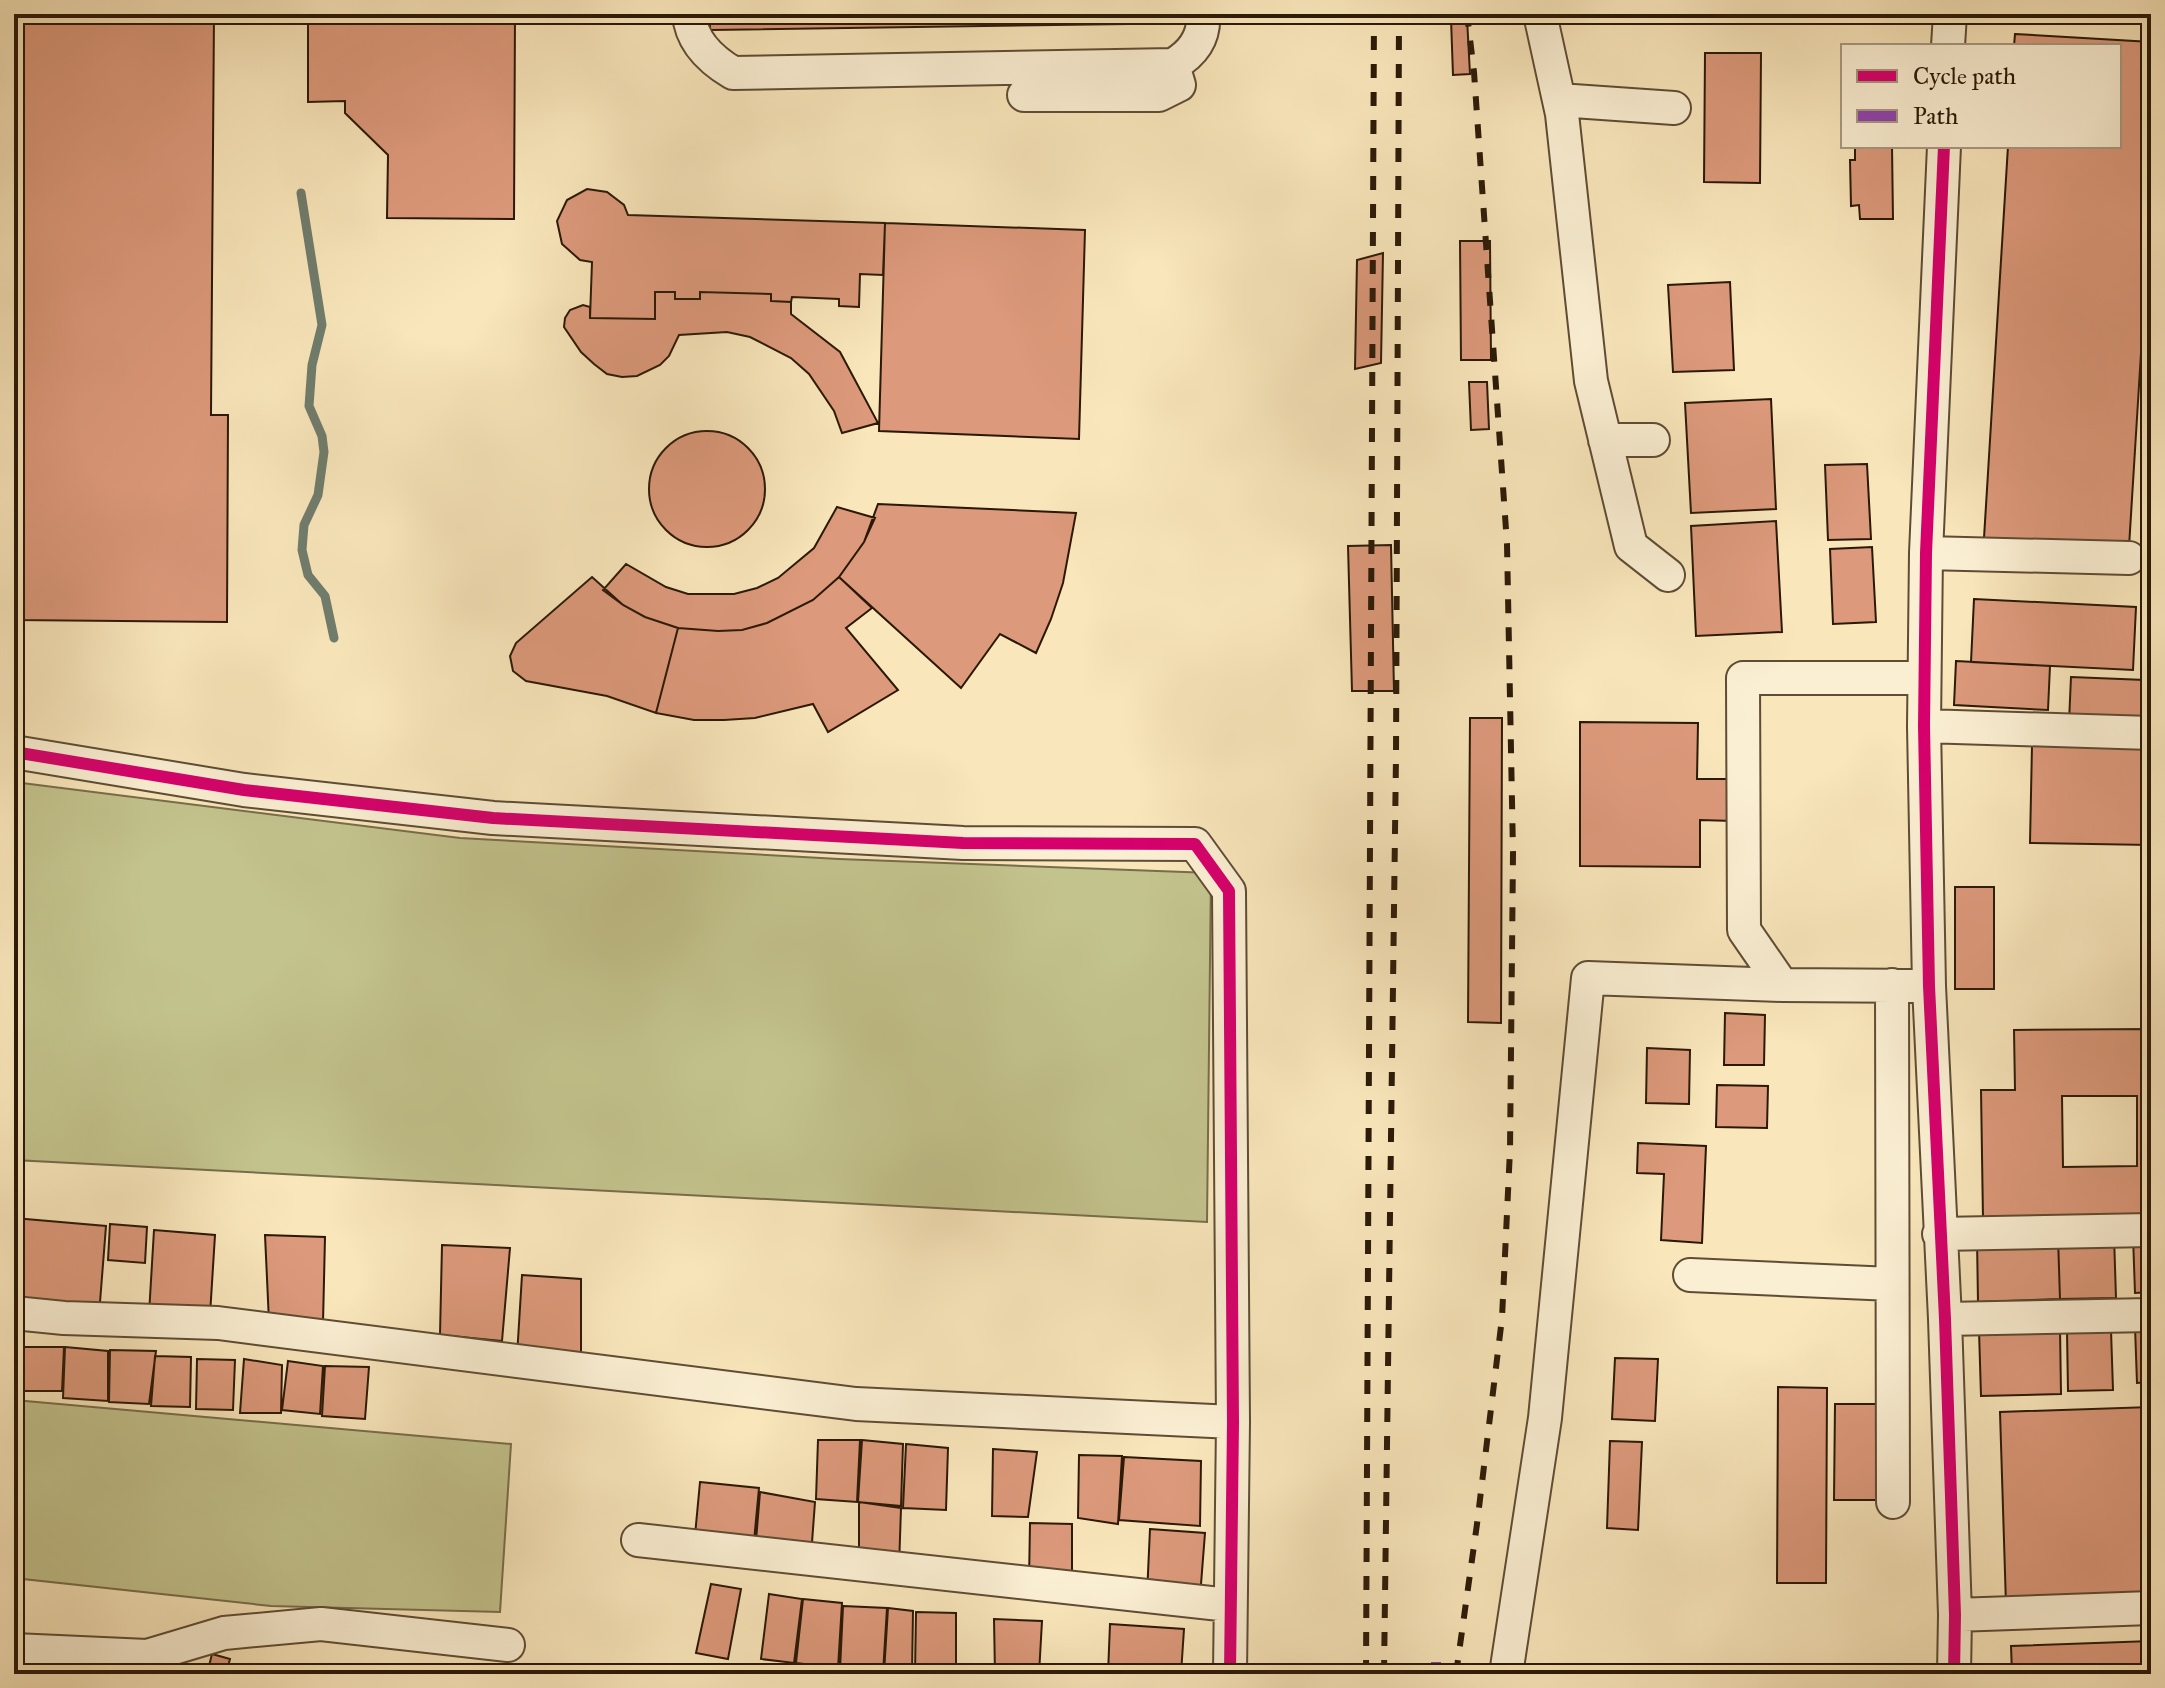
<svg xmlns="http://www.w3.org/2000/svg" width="2165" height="1688" viewBox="0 0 2165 1688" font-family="'IM FELL Great Primer',serif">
<rect width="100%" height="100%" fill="#f9e6bb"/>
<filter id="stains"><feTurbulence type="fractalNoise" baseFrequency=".0025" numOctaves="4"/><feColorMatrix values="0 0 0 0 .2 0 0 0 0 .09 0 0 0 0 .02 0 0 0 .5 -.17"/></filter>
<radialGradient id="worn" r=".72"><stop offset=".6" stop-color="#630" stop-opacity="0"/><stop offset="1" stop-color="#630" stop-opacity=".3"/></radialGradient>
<path fill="#c3c38d" stroke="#776e4a" stroke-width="2" d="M 14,782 L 460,838 L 839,859 L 1211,873 L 1207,1222 L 14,1160 Z
M 14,1400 L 511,1444 L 500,1612 L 271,1606 L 14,1578 Z"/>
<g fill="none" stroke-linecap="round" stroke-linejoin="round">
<path stroke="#707d6d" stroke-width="9" d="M 301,193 L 322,325 L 312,365 L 309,406 L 322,436 L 324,452 L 318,495 L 304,525 L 302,550 L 308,575 L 325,596 L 334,638"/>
</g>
<path fill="#dc997b" stroke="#2b1907" stroke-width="2" fill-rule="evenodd" d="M 14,14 L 214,14 L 211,415 L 228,415 L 227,622 L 14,620 Z
M 308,14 L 515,14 L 514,219 L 387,218 L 388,155 L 345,113 L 345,101 L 308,102 Z
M 710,14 L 1129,14 L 1129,24 L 710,30 Z
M 1467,18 L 1470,74 L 1453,75 L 1451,19 Z
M 2015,34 L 2151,42 L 2151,192 L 2129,547 L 1984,538 L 2008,146 L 2119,146 L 2119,46 L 2014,46 Z
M 1705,53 L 1761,53 L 1760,183 L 1704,182 Z
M 1855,146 L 1892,146 L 1893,219 L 1860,219 L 1859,205 L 1851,206 L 1850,160 L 1855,160 Z
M 587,189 L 607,192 L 624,205 L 628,215 L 885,223 L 883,275 L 860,274 L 859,307 L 839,306 L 839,299 L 792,297 L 791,302 L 771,301 L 771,294 L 700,292 L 700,299 L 675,299 L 675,292 L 655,292 L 655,319 L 590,318 L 592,262 L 580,260 L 562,244 L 557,221 L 567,200 Z
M 885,223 L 1085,230 L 1079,439 L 879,431 Z
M 1460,241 L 1490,241 L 1491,360 L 1461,360 Z
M 1383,253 L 1381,363 L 1355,369 L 1357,260 Z
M 1730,282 L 1734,370 L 1673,372 L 1668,285 Z
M 655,292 L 675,292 L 675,299 L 700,299 L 700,292 L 771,294 L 771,301 L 791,302 L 791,314 L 840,352 L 878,423 L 842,433 L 834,411 L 809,374 L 791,358 L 750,337 L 727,332 L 679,335 L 669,356 L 660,365 L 637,376 L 622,377 L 607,374 L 594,364 L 581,352 L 564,327 L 565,318 L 570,310 L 583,305 L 590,307 L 590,318 L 655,319 Z
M 1469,382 L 1487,382 L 1489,429 L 1471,430 Z
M 1771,399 L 1776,509 L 1691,513 L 1685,403 Z
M649 489a58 58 0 1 1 116 0a58 58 0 1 1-116 0Z
M 1867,464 L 1871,539 L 1828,540 L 1825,465 Z
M 878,504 L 1076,513 L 1063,583 L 1051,619 L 1036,653 L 1000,634 L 961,688 L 839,577 L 864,542 Z
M 837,507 L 875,518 L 864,542 L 839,577 L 813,600 L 767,623 L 742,630 L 718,631 L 678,628 L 645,617 L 623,605 L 603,590 L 626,564 L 666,587 L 688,594 L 734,594 L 757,588 L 778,578 L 814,548 Z
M 1776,521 L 1782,632 L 1696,636 L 1691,526 Z
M 1391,545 L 1394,691 L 1352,691 L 1348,546 Z
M 1872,547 L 1876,622 L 1833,624 L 1830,549 Z
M 592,577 L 623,605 L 645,617 L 678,628 L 656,713 L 607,696 L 526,681 L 513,671 L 510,656 L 516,643 Z
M 839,577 L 872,608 L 846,628 L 898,690 L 828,732 L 813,704 L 755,718 L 724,720 L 694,720 L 656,713 L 678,628 L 718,631 L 742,630 L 767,623 L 813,600 Z
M 1974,599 L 2136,607 L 2133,670 L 1971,662 Z
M 1956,661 L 2050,666 L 2048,710 L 1954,705 Z
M 2071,677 L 2145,680 L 2143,726 L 2069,722 Z
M 1470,718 L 1502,718 L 1501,1023 L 1468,1022 Z
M 1580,722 L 1698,723 L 1697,779 L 1734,779 L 1733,821 L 1700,820 L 1700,867 L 1580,866 Z
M 2032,745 L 2151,748 L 2151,845 L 2030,843 Z
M 1955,887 L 1994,887 L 1994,989 L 1955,989 Z
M 1725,1013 L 1765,1015 L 1764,1065 L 1724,1065 Z
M 2151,1029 L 2151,1218 L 1983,1219 L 1981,1090 L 2015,1090 L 2014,1030 ZM 2062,1096 L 2137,1096 L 2137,1166 L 2063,1167 Z
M 1647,1048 L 1690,1050 L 1689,1104 L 1646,1103 Z
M 1717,1085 L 1768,1086 L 1767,1128 L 1716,1127 Z
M 1638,1143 L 1706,1146 L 1702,1243 L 1661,1240 L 1664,1174 L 1637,1173 Z
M 14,1218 L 106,1226 L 99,1315 L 14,1308 Z
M 110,1224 L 147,1227 L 145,1263 L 108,1260 Z
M 154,1230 L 215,1235 L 210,1315 L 149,1314 Z
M 265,1235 L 325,1237 L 323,1323 L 269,1322 Z
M 2114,1236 L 2116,1298 L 2060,1299 L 2058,1237 Z
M 2133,1236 L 2151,1236 L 2151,1292 L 2135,1293 Z
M 2058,1237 L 2060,1299 L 1978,1302 L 1977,1239 Z
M 442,1245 L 510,1248 L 502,1341 L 440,1335 Z
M 522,1275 L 581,1279 L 581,1362 L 517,1356 Z
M 2151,1326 L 2151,1382 L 2137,1383 L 2135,1327 Z
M 2060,1328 L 2061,1394 L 1981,1396 L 1979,1330 Z
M 2111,1330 L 2113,1390 L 2068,1391 L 2067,1331 Z
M 14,1346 L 23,1347 L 19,1392 L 14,1391 Z
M 23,1347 L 64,1347 L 62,1391 L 22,1391 Z
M 65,1347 L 108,1351 L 108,1401 L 63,1398 Z
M 110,1350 L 156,1351 L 149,1404 L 109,1402 Z
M 155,1356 L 191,1357 L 190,1407 L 151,1406 Z
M 1615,1358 L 1658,1359 L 1655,1421 L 1612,1419 Z
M 197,1359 L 235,1360 L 233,1410 L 196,1409 Z
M 244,1359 L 282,1365 L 281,1413 L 240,1413 Z
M 288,1361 L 323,1366 L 320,1414 L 282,1410 Z
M 325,1366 L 369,1367 L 365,1419 L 322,1416 Z
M 1778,1387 L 1827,1388 L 1826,1583 L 1777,1583 Z
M 1835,1404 L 1883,1404 L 1883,1500 L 1834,1500 Z
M 2151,1407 L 2151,1601 L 2006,1605 L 2000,1412 Z
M 818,1440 L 860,1440 L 857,1502 L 816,1499 Z
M 862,1440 L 903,1444 L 901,1506 L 858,1502 Z
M 1610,1441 L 1642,1442 L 1638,1530 L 1607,1528 Z
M 906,1444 L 948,1448 L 946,1510 L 903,1508 Z
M 993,1449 L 1037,1452 L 1028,1517 L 992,1516 Z
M 1079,1455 L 1122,1456 L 1118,1524 L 1078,1518 Z
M 1124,1457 L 1201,1461 L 1200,1526 L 1119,1520 Z
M 700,1482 L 759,1488 L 753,1552 L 694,1546 Z
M 760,1492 L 815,1502 L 811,1556 L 755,1553 Z
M 859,1502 L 901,1508 L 899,1567 L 859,1561 Z
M 1030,1523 L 1072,1524 L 1072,1587 L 1029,1581 Z
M 1150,1529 L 1205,1533 L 1200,1597 L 1147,1595 Z
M 711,1584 L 741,1589 L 728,1659 L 696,1653 Z
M 769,1594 L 802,1599 L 794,1663 L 761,1659 Z
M 803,1599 L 842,1603 L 838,1668 L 796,1663 Z
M 843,1606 L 887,1608 L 883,1673 L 840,1670 Z
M 888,1608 L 913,1611 L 912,1674 L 884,1673 Z
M 916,1612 L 956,1613 L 956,1674 L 915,1674 Z
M 994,1619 L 1042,1621 L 1039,1674 L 995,1674 Z
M 1110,1624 L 1184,1629 L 1181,1674 L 1108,1674 Z
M 2151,1641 L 2151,1674 L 2012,1674 L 2011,1646 Z
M 212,1654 L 230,1659 L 226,1674 L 207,1674 Z"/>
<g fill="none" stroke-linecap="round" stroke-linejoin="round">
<g stroke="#5e4c34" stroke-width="36">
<path id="minor" d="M 689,14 C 691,41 711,60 733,73 L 1173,65 C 1192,54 1205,38 1203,14
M 1540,14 L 1562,114 L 1591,381 L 1631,546 L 1668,575
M 1948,46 L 1950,14
M 1024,95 L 1159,95 L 1179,85 L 1173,65
M 1559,100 L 1674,108
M 1944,146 L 1926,553 L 1924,726 L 1929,986 L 1945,1319 L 1955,1615 L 1954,1674
M 1605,440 L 1653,440
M 1926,553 L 2129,558
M 1924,726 L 2151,733
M 14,752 L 244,790 L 493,818 L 963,843 L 1195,844 L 1229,891 L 1233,1422 L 1230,1674
M 1782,985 L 1744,930 L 1743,678 L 1924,678
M 1892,985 L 1893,1502
M 1939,1234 L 2151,1230
M 1690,1275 L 1892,1284
M 14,1313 L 64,1318 L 218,1323 L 856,1404 L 1233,1422
M 1945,1319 L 2151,1315
M 638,1540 L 1229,1605
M 1955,1615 L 2151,1608
M 14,1650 L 147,1656 L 224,1633 L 321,1624 L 508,1645
M 1506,1674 L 1545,1418 L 1588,978 L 1782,985 L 1929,986"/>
</g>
<use href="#minor" stroke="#fbefd3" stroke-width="32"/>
<path stroke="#2b1907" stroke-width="6" stroke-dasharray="14 14" stroke-linecap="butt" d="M 1366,1674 L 1374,14
M 1384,1674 L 1396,756 L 1399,14
M 1456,1674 L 1477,1524 L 1502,1318 L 1510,1150 L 1513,853 L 1507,544 L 1474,72 L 1467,14"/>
<path stroke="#8e44ad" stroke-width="10" stroke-dasharray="20 10" stroke-linecap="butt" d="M 1436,1674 L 1436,1662"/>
<g stroke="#fbefd3" stroke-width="17">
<path id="cycleway" d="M 1944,146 L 1926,553 L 1924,726 L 1929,986 L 1945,1319 L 1955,1615 L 1954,1674
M 14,752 L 244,790 L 493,818 L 963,843 L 1195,844 L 1229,891 L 1233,1422 L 1230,1674"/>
</g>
<use href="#cycleway" stroke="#d6006c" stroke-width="12"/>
</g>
<rect width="2165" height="1688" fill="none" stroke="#f9e6bb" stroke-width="48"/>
<rect x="16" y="16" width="2133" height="1656" fill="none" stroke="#2b1907" stroke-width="4"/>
<rect x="24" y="24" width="2117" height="1640" fill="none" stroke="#2b1907" stroke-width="2"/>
<rect x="1841" y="44" width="280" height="104" fill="#fbefd3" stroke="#a89981" stroke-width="2"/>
<rect x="1857" y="70" width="40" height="12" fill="#d6006c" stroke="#a89981" stroke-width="2"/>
<text x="1913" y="84" font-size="24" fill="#2b1907">Cycle path</text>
<rect x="1857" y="110" width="40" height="12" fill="#8e44ad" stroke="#a89981" stroke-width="2"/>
<text x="1913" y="124" font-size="24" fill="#2b1907">Path</text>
<rect width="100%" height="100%" filter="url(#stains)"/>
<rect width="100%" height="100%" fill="url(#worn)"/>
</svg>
